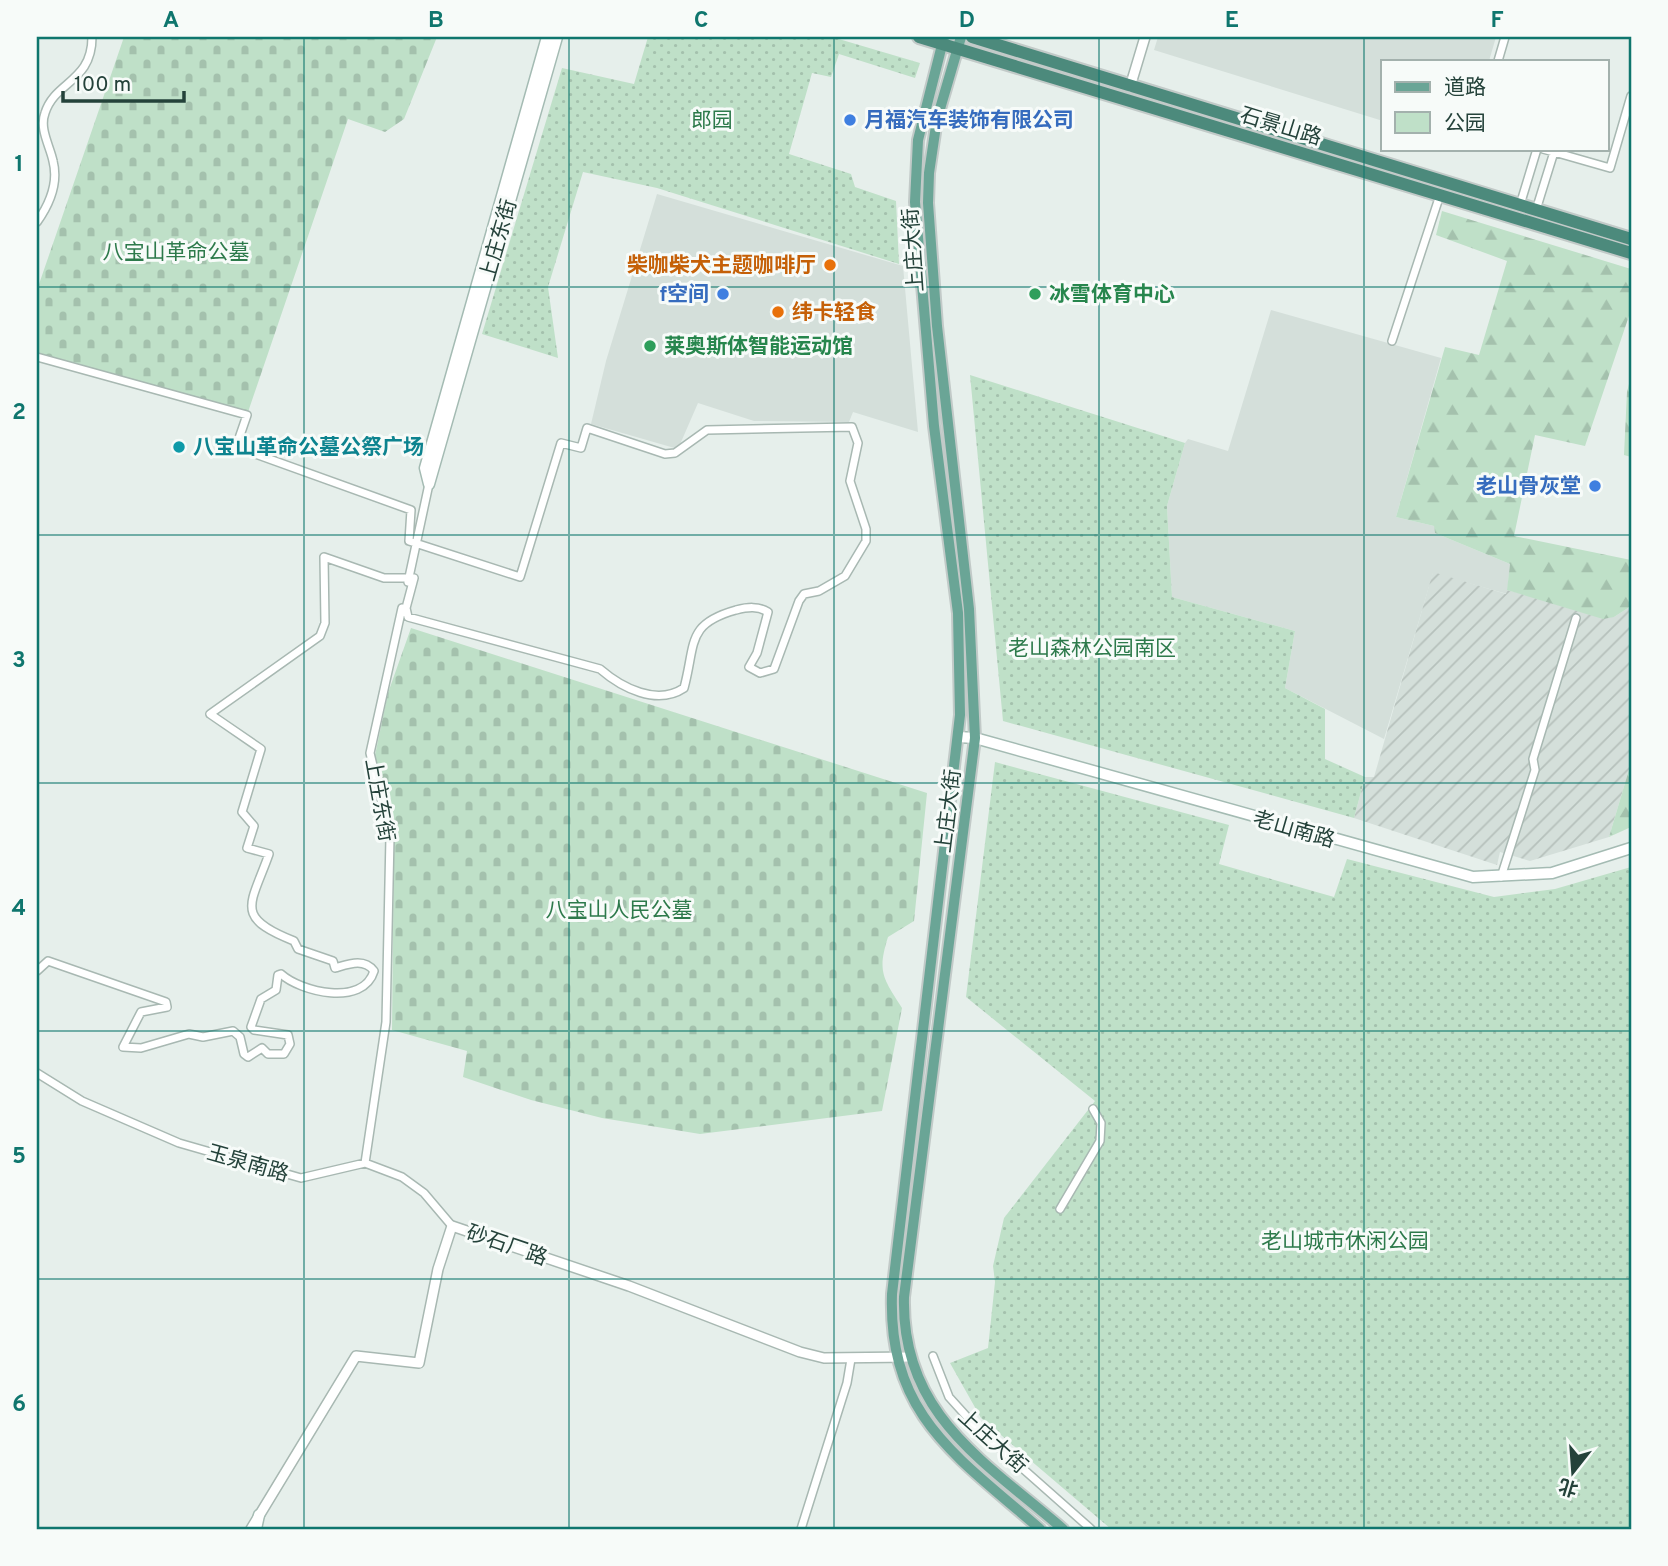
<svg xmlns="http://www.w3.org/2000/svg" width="1668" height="1566" viewBox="0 0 1668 1566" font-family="Overpass,'Noto Sans SC',sans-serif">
<defs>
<pattern id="industrial-furrows" width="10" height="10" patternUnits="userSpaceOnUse" patternTransform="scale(1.75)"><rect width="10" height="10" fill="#d4dfda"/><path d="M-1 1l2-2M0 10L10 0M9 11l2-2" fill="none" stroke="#b6c1bc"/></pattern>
<pattern id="green-dots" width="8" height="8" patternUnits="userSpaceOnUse" patternTransform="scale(1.75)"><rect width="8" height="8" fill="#bfe0c8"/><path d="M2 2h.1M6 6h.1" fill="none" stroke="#a4c1ad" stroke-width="1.8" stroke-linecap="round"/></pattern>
<pattern id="forest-firs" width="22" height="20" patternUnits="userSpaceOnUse" patternTransform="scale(1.75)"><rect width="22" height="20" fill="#bfe0c8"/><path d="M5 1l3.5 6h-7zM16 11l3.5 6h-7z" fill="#a4c1ad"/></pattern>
<pattern id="cemetery-stones" width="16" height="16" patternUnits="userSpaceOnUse" patternTransform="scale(1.75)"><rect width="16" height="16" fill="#bfe0c8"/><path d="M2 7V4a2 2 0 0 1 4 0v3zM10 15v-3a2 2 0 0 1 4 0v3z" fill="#a4c1ad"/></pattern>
</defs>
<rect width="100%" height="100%" fill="#e6efeb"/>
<path fill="#d4dfda" d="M 1158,37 L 1496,37 L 1489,61 L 1383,61 L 1383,121 L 1154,50 Z
M 657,194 L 903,266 L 918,432 L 853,412 L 849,422 L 754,421 L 698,403 L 678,449 L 591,424 L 606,361 Z
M 1271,310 L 1441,358 L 1396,517 L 1434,526 L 1435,533 L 1510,564 L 1507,594 L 1433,573 L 1384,739 L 1285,688 L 1295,631 L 1172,597 L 1167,506 L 1185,443 L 1188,439 L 1228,451 Z"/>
<path fill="url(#industrial-furrows)" d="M 1433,572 L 1506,594 L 1507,590 L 1614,617 L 1631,606 L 1631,763 L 1609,837 L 1530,861 L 1500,852 L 1497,865 L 1354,818 L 1365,777 L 1374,777 Z"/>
<path fill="url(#green-dots)" d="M 648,37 L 832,37 L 920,63 L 915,78 L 839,54 L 831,77 L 812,73 L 789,154 L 851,174 L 855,187 L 896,201 L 899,264 L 657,188 L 583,172 L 548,287 L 558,358 L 482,334 L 562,68 L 634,84 Z
M 970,375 L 1185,443 L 1167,506 L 1172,597 L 1295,631 L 1285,688 L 1325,709 L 1325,759 L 1365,777 L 1354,818 L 1003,721 Z
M 995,762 L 1229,825 L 1219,864 L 1334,897 L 1347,859 L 1494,897 L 1555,889 L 1631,867 L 1631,1529 L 1111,1529 L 981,1418 L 950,1363 L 988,1348 L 995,1282 L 993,1266 L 1004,1218 L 1095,1101 L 966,997 Z"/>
<path fill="url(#forest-firs)" d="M 1442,211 L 1631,269 L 1631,310 L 1585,446 L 1535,435 L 1514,536 L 1631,560 L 1631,606 L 1614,617 L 1603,619 L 1507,590 L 1510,564 L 1435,533 L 1434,526 L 1396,517 L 1445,347 L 1479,355 L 1507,261 L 1436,235 Z
M 1631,376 L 1631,457 L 1624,455 L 1627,392 Z
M 1631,763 L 1631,827 L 1609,837 Z"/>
<path fill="url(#cemetery-stones)" d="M 124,37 L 437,37 L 404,119 L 385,132 L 348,119 L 247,415 L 37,357 L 37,290 Z
M 411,628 L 927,793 L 914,921 L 888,937 C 877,972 883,978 902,1008 L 882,1111 L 700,1134 L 602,1118 L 531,1100 L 463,1077 L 467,1051 L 392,1030 L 394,842 L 374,760 L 388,693 Z"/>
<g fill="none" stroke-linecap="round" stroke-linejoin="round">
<g stroke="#a8b8b2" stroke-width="10">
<path id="minor" d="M 1498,61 L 1505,37
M 1554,152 L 1610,168 L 1631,96
M 1520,205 L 1537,149
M 1536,210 L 1554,152 L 1543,149
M 37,222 C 49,205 59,184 53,161 C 50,146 39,129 45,113 C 55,81 92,82 92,37
M 1392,341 L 1440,195
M 37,357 L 247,415 L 236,447 L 411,510 L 409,541 L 520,577 L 561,443 L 581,448 L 587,428 L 665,454 L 675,453 L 707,430 L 852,427 L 858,443 L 850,481 L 866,529 L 866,541 L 845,576 L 819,591 L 804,594 L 799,601 L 774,669 L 760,673 L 749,667 L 757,653 L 768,612 C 758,606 748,607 736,610 C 686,624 696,643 684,688 C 657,706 622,688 600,669 L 408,617 L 406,608 L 414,578 L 384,578 L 324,557 L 325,623 L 320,636 L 210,714 L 261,749 L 242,812 L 254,826 L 247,848 L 269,854 C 251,905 233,917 294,941 L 298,949 L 333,961 L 335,968 C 349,964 364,958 374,971 C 363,1007 301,992 281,974 L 278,975 L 276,990 L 261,999 L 251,1027 L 254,1030 L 288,1035 L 290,1044 L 284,1054 L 268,1054 L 262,1048 L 248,1057 L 244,1054 L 240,1037 L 233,1031 L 203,1037 L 189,1034 L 141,1048 L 123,1047 L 141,1012 L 167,1007 L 166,1002 L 48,961 L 37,971
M 408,582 L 429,484
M 1501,877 L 1535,770 L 1533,759 L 1576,618
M 37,1073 L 82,1101 L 179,1143 L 301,1178 L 365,1163 L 402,1177 L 424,1193 L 452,1226
M 365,1163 L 386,1022 L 390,837 L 370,753 L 402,608
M 1060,1209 L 1100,1141 L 1101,1123 L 1093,1109
M 933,1356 L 949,1397 L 978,1429 L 1091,1529
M 801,1529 L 847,1383 L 851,1359"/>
</g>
<g stroke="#a8b8b2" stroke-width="12">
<path id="tertiary" d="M 1130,87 L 1145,37
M 251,1529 L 356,1356 L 419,1363 L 438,1269 L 452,1226 L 629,1286 L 800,1352 L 824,1358 L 911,1357"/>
</g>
<g stroke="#a4bbb3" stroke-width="13">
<path id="secondary" d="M 547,37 L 425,468 L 429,484 L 557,37
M 958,737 L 975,738 L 1473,877 L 1552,873 L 1631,848
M 256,1529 L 259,1515"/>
</g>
<g stroke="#c2cac8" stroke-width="14">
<path id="primary" d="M 944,37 L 918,140 L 915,202 L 934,426 L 958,613 L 960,715 L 892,1294 C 888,1416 957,1456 1040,1529
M 961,37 L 937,119 L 929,173 L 928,203 L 937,326 L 969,609 L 975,738 L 904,1297 C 901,1414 984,1461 1063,1529"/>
</g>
<g stroke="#c2cac8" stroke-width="16">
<path id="trunk" d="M 919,37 L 1631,253
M 972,37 L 1631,239"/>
</g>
<use href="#minor" stroke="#fff" stroke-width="7"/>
<use href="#tertiary" stroke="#fff" stroke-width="9"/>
<use href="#secondary" stroke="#fff" stroke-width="10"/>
<use href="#primary" stroke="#6aa596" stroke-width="10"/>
<use href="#trunk" stroke="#4c8a7c" stroke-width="12"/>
</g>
<path fill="none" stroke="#0f766e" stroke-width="2" stroke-opacity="0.55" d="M 304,37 L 304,1529M 569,37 L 569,1529M 834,37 L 834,1529M 1099,37 L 1099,1529M 1364,37 L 1364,1529M 37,287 L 1631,287M 37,535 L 1631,535M 37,783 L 1631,783M 37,1031 L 1631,1031M 37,1279 L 1631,1279"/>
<g fill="#3f7fe0" stroke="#f7fbf9" stroke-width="2.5">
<circle cx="850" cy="120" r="7"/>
<circle cx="723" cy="294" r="7"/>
<circle cx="1595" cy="486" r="7"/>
</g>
<g fill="#e8710a" stroke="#f7fbf9" stroke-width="2.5">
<circle cx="830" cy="265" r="7"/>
<circle cx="778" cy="312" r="7"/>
</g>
<g fill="#2e9e5b" stroke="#f7fbf9" stroke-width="2.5">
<circle cx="1035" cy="294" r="7"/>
<circle cx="650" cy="346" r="7"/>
</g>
<circle fill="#0f9aa8" stroke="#f7fbf9" stroke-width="2.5" cx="179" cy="447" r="7"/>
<g text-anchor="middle" stroke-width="6" stroke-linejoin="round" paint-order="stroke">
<g font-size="21" fill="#2d7a4b" stroke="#f7fbf9">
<text x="712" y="127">郎园</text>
<text x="176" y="259">八宝山革命公墓</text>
<text x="1092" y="655">老山森林公园南区</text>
<text x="619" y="917">八宝山人民公墓</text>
<text x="1345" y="1248">老山城市休闲公园</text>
</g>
<g font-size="21" font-weight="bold" fill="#366cbe" stroke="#f7fbf9" text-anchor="end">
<text x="864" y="127" text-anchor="start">月福汽车装饰有限公司</text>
<text x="709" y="301">f空间</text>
<text x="1581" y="493">老山骨灰堂</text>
</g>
<g font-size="21" fill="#24423a" stroke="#f7fbf9">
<text transform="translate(1281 126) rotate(17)" y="7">石景山路</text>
<text transform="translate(498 240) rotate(-74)" y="7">上庄东街</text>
<text transform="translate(913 250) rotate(-94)" y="7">上庄大街</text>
<text transform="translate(380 800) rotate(80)" y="7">上庄东街</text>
<text transform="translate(948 811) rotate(-83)" y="7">上庄大街</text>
<text transform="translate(1294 829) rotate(16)" y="7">老山南路</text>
<text transform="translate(248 1163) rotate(16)" y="7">玉泉南路</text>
<text transform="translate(507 1245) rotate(19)" y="7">砂石厂路</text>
<text transform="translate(993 1441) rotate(42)" y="7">上庄大街</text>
</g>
<g font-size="21" font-weight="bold" fill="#c56008" stroke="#f7fbf9" text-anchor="end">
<text x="816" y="272">柴咖·柴犬主题咖啡厅</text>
<text x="792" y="319" text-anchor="start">纬卡轻食</text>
</g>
<g font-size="21" font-weight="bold" fill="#27864d" stroke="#f7fbf9" text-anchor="start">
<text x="1049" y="301">冰雪体育中心</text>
<text x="664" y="353">莱奥斯体智能运动馆</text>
</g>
<g font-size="21" font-weight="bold" fill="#0d838f" stroke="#f7fbf9" text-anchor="start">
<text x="193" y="454">八宝山革命公墓公祭广场</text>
</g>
</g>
<rect width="1668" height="1566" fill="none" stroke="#f7fbf9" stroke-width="77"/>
<rect x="1381" y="60" width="228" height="91" fill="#f7fbf9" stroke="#a3b1ad" stroke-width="2"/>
<rect x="1395" y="82" width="35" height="10" fill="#6aa596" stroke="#a3b1ad" stroke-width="2"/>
<text x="1444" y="94" font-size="21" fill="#24423a">道路</text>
<rect x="1395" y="112" width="35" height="21" fill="#bfe0c8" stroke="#a3b1ad" stroke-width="2"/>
<text x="1444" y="130" font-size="21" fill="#24423a">公园</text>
<g transform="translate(1573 1472) rotate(197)" stroke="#f7fbf9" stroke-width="5" paint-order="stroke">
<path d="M0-5L12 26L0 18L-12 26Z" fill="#24423a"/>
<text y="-10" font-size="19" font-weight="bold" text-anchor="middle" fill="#24423a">北</text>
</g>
<path d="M63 91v10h121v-10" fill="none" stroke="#24423a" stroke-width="3.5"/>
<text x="74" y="91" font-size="21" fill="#24423a" stroke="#f7fbf9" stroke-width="5" paint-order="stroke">100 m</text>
<rect x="38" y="38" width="1592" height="1490" fill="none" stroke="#0f766e" stroke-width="2.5"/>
<g font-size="23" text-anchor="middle" font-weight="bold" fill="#0f766e">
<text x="171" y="27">A</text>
<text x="436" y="27">B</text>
<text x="701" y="27">C</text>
<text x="967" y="27">D</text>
<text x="1232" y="27">E</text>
<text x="1497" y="27">F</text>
<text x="19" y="171">1</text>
<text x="19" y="419">2</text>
<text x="19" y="667">3</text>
<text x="19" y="915">4</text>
<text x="19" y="1163">5</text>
<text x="19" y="1411">6</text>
</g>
</svg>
